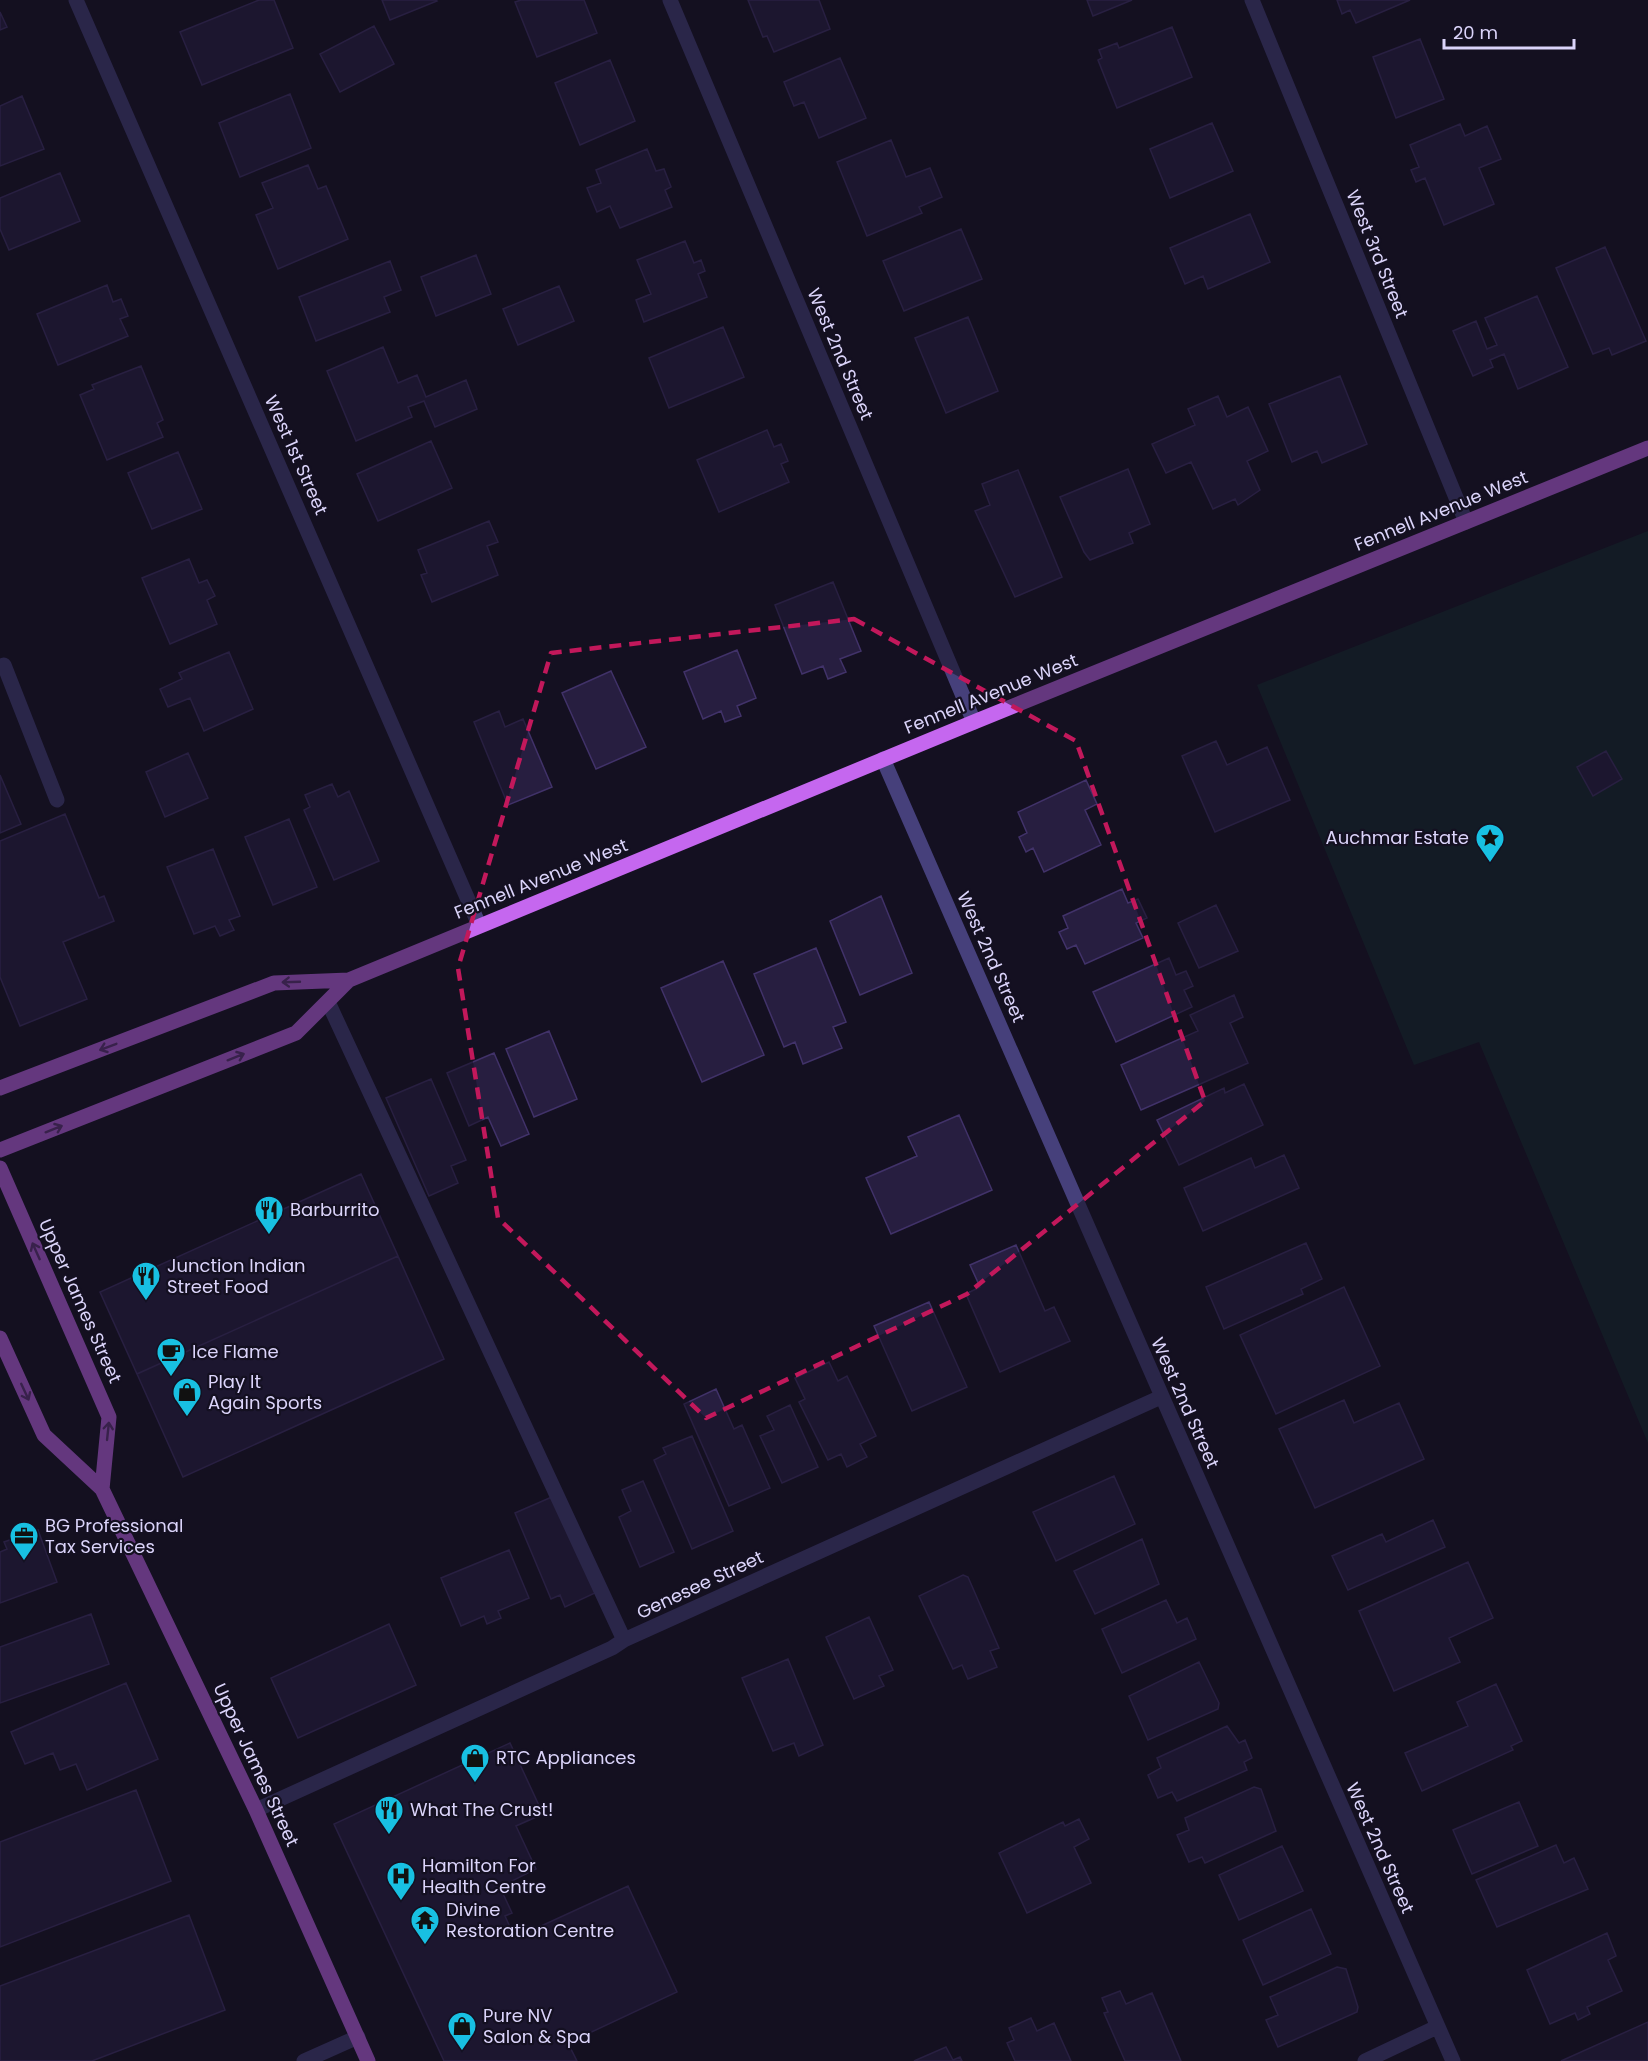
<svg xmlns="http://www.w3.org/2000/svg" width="1648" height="2061" viewBox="0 0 1648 2061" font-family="Poppins,sans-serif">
<rect width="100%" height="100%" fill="#141021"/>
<path fill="#13292a" d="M 1648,531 L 1648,1443 L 1479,1042 L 1414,1065 L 1257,685 Z"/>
<path fill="#271e40" stroke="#413269" stroke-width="1.5" d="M 259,0 L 274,0 L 293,48 L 202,85 L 180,32 Z
M 382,0 L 436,0 L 437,1 L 390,20 Z
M 521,0 L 584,0 L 597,33 L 537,57 L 515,2 Z
M 748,0 L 819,0 L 830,29 L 774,52 L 767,36 L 763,37 Z
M 1087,0 L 1132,0 L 1093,16 Z
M 1337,0 L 1410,0 L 1356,23 L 1350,10 L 1342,14 Z
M 0,12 L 7,27 L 0,30 Z
M 374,26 L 394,64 L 340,92 L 320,54 Z
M 1172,27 L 1192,77 L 1117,108 L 1098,60 L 1102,58 L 1099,50 L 1117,43 L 1119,48 Z
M 1420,39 L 1444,99 L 1396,118 L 1373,57 Z
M 840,58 L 866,118 L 819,138 L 804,102 L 794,106 L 784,82 Z
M 610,60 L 635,121 L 580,145 L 555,83 Z
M 290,94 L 311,148 L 240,177 L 219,123 Z
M 22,96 L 44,149 L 0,166 L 0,106 Z
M 1212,123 L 1233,171 L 1170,198 L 1150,149 Z
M 1460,124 L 1465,136 L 1487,126 L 1501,159 L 1479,168 L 1494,204 L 1444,225 L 1425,178 L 1416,182 L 1411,170 L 1419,167 L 1410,145 Z
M 891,140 L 906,177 L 930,168 L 942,197 L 919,207 L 922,213 L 867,236 L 837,162 Z
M 647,149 L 656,171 L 664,169 L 671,187 L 665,190 L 672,207 L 620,228 L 610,206 L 597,212 L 587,188 L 601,183 L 596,170 Z
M 308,165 L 318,189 L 326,186 L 348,239 L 278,269 L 256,215 L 273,208 L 262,183 Z
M 60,173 L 80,221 L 9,250 L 0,229 L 0,198 Z
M 1250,214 L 1270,262 L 1208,289 L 1203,276 L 1185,284 L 1170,248 Z
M 961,229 L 982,279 L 904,311 L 883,261 Z
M 685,241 L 694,263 L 701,260 L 705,271 L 698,274 L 707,297 L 644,322 L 636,300 L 651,294 L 637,260 Z
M 1605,247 L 1646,341 L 1612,355 L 1609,348 L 1593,354 L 1556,268 Z
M 476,255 L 491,294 L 436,316 L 421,277 Z
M 390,261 L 401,290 L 384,297 L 390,312 L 316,341 L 299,297 Z
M 107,285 L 113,302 L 121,299 L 128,316 L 120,319 L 128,336 L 58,365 L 37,314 Z
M 559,286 L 574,321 L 518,345 L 503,309 Z
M 1537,296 L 1568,367 L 1518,389 L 1504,354 L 1490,360 L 1493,367 L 1473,376 L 1453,331 L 1476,321 L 1487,349 L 1497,345 L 1485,318 Z
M 968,317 L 998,391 L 946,413 L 915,338 Z
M 723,327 L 744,377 L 669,408 L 649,358 Z
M 383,347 L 398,383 L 417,375 L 426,397 L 466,380 L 477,409 L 435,427 L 424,401 L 408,407 L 412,417 L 356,441 L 327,371 Z
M 141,366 L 163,420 L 157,423 L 163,437 L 107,460 L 80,395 L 94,389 L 92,385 Z
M 1340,376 L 1367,444 L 1322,463 L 1317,451 L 1292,462 L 1269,404 Z
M 1218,396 L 1227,417 L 1248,407 L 1268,451 L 1247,461 L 1260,490 L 1238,505 L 1235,499 L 1213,509 L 1191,462 L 1166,473 L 1152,444 L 1195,425 L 1188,409 Z
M 767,430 L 774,447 L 781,444 L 788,461 L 781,464 L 789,482 L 719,512 L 697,460 Z
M 431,441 L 452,488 L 378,521 L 357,474 Z
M 178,452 L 202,509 L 152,529 L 128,473 Z
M 1128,469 L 1150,524 L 1129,533 L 1133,543 L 1090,560 L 1084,552 L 1060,497 Z
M 1018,470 L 1062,577 L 1015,597 L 975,511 L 990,505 L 982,484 Z
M 489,521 L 498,542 L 487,546 L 498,575 L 432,602 L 421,575 L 427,573 L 418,550 Z
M 189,559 L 199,583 L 207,580 L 215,596 L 207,600 L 217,624 L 170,644 L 142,578 Z
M 833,582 L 861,651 L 840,659 L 846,672 L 828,679 L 823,666 L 802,674 L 775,605 Z
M 737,650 L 756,698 L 737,706 L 741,716 L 725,722 L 721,711 L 703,719 L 684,672 Z
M 229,652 L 253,709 L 204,731 L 190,698 L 168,707 L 160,689 L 182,679 L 179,673 Z
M 611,671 L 646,747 L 596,769 L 562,693 Z
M 499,711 L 505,727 L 523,719 L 552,787 L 508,805 L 474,722 Z
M 1216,741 L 1227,765 L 1267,747 L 1290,800 L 1215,832 L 1182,756 Z
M 1606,751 L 1622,779 L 1593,796 L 1577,767 Z
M 188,753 L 208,798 L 165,817 L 146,772 Z
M 0,775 L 21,824 L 0,833 Z
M 1086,780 L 1097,804 L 1085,810 L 1101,845 L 1044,872 L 1033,848 L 1026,852 L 1019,837 L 1027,833 L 1018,812 Z
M 332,784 L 338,797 L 349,791 L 379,861 L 334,880 L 304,810 L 310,807 L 305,795 Z
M 65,814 L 99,898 L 104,896 L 114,921 L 63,942 L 87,999 L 20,1026 L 0,977 L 0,841 Z
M 289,819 L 317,887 L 273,905 L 245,837 Z
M 213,849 L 240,916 L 229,920 L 234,930 L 220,936 L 215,926 L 194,934 L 167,867 Z
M 1122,889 L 1128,903 L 1138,899 L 1147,918 L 1136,923 L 1143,938 L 1085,964 L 1076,945 L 1067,949 L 1059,932 L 1068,928 L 1063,916 Z
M 881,896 L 912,973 L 860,995 L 830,921 Z
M 1216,905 L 1238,951 L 1199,968 L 1178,923 Z
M 816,948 L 846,1022 L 833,1027 L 842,1048 L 803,1064 L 795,1042 L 784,1047 L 754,974 Z
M 1169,958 L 1176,975 L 1186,971 L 1193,986 L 1184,990 L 1192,1007 L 1116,1042 L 1093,992 Z
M 723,961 L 764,1055 L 702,1082 L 661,988 Z
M 1234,995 L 1243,1017 L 1230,1023 L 1248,1063 L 1141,1110 L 1121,1065 L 1198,1031 L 1190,1015 Z
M 549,1031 L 577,1099 L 534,1117 L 506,1049 Z
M 494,1053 L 529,1134 L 501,1146 L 488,1117 L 469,1126 L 447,1073 Z
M 431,1079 L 466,1160 L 451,1166 L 458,1183 L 429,1196 L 386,1098 Z
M 1244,1084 L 1263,1125 L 1179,1165 L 1157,1120 L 1224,1088 L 1225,1093 Z
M 959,1115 L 992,1190 L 891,1234 L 866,1178 L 917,1156 L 908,1137 Z
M 1284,1155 L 1299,1188 L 1203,1231 L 1184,1188 L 1251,1158 L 1255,1168 Z
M 361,1174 L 398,1256 L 137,1374 L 100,1292 Z
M 1306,1243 L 1322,1279 L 1301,1289 L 1303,1294 L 1224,1329 L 1206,1287 Z
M 1016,1245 L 1045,1311 L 1054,1307 L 1070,1341 L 1000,1372 L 966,1294 L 980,1287 L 970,1265 Z
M 398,1256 L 444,1359 L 183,1477 L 137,1374 Z
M 1344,1287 L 1380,1366 L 1276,1414 L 1240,1335 Z
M 929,1302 L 967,1387 L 912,1411 L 874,1326 Z
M 829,1362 L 838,1381 L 847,1376 L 876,1436 L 860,1444 L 867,1457 L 847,1467 L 841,1454 L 828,1460 L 799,1402 L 805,1399 L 795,1378 Z
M 716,1389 L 734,1429 L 742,1425 L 770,1488 L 729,1506 L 684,1404 Z
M 1344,1400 L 1354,1423 L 1399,1403 L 1424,1459 L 1315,1508 L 1279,1429 Z
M 790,1405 L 818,1467 L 782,1483 L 760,1436 L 774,1430 L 767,1416 Z
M 692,1436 L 733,1531 L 692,1549 L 654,1460 L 666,1454 L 663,1448 Z
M 1114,1476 L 1135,1524 L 1056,1561 L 1033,1512 Z
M 643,1481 L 674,1552 L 640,1567 L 619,1517 L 631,1511 L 622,1490 Z
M 554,1496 L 595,1593 L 565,1607 L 560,1595 L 551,1599 L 515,1513 Z
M 1433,1520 L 1445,1547 L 1348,1590 L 1332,1556 L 1382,1534 L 1386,1542 Z
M 38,1530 L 57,1582 L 0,1603 L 0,1552 L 7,1549 L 4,1542 Z
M 1142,1539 L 1159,1584 L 1095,1614 L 1074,1571 Z
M 509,1550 L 529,1598 L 498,1611 L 501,1618 L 487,1624 L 484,1616 L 461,1626 L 441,1578 Z
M 1468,1562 L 1493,1618 L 1449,1638 L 1460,1662 L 1394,1691 L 1359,1611 Z
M 963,1575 L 968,1577 L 999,1648 L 990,1651 L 997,1667 L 968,1679 L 962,1665 L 953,1669 L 919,1596 Z
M 1166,1600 L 1177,1623 L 1187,1618 L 1196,1639 L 1122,1673 L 1102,1629 Z
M 91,1614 L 109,1664 L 0,1703 L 0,1647 Z
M 869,1617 L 893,1670 L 879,1676 L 884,1686 L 854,1699 L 826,1637 Z
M 389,1624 L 416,1685 L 298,1738 L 271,1678 Z
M 788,1659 L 823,1745 L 799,1756 L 794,1743 L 773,1751 L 742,1678 Z
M 1199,1662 L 1219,1703 L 1218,1709 L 1148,1740 L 1129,1696 Z
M 126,1683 L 158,1759 L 87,1790 L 76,1764 L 60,1770 L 53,1753 L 25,1764 L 11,1732 Z
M 1496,1684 L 1522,1741 L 1511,1746 L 1513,1750 L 1422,1791 L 1405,1753 L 1468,1726 L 1457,1702 Z
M 1227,1726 L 1239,1743 L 1245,1740 L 1252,1758 L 1244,1762 L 1247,1770 L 1177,1801 L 1172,1792 L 1158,1798 L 1148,1775 L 1161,1768 L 1157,1758 Z
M 510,1743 L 543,1814 L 516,1826 L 536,1869 L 500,1887 L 512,1913 L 505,1916 L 515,1938 L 628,1886 L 677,1992 L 568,2043 L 577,2061 L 444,2061 L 334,1824 Z
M 1254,1787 L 1261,1789 L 1276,1831 L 1205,1863 L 1202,1857 L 1189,1862 L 1177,1835 L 1189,1830 L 1185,1818 Z
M 136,1790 L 171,1881 L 0,1947 L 0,1842 Z
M 1519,1802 L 1538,1846 L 1472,1874 L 1453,1830 Z
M 1079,1819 L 1089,1839 L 1074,1847 L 1091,1883 L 1027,1913 L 999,1853 L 1063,1822 L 1065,1826 Z
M 1556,1845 L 1564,1863 L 1574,1858 L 1588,1889 L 1497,1927 L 1476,1880 Z
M 1282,1846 L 1303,1891 L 1239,1920 L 1219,1875 Z
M 1311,1909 L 1331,1954 L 1263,1985 L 1243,1940 Z
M 189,1915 L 225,2010 L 92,2061 L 0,2061 L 0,1986 Z
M 1607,1933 L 1616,1956 L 1608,1960 L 1622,1991 L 1587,2007 L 1590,2014 L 1578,2020 L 1575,2013 L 1550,2024 L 1527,1970 Z
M 1337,1967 L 1346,1969 L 1358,2007 L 1357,2012 L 1278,2047 L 1266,2020 L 1278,2015 L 1270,1997 Z
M 1120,1991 L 1126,2004 L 1152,1993 L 1181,2061 L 1125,2061 L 1104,2013 L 1108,2012 L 1102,1998 Z
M 1031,2018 L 1037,2031 L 1054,2023 L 1071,2061 L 1015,2061 L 1007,2043 L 1014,2040 L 1009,2028 Z
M 1648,2022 L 1648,2061 L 1561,2061 Z
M 946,2047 L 953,2060 L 960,2057 L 962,2061 L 914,2061 Z"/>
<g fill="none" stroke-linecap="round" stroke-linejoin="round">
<path stroke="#46407b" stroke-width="15" d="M 76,0 L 479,925
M 670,0 L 974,722
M 1252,0 L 1466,522
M 0,667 L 4,665 L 57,800
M 883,759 L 1453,2061
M 328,1002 L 624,1640
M 256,1810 L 612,1648 L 624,1640 L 1161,1397
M 304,2061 L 358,2037
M 1365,2061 L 1437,2027"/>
<path stroke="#c567ef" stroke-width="15" d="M 0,1088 L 274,983 L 349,980 L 974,722 L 1648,448
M 0,1150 L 296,1033 L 349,980
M 0,1168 L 109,1417 L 102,1489
M 0,1338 L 44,1435 L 102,1489 L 256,1810 L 368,2061"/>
</g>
<defs><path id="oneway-shaft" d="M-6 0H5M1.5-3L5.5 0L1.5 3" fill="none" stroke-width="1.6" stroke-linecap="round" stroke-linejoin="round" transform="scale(1.5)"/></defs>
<g stroke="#64377e">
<use href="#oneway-shaft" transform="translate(291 982) rotate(178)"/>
<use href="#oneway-shaft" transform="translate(108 1047) rotate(159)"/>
<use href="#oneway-shaft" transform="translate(236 1057) rotate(-22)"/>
<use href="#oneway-shaft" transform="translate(54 1129) rotate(-22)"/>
<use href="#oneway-shaft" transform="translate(36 1251) rotate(-114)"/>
<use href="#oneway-shaft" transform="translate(25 1392) rotate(65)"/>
<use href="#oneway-shaft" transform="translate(108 1431) rotate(-84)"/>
</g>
<path d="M0 0H1648V2061H0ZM 854,619 L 1076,741 L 1205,1101 L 967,1294 L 706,1418 L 498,1218 L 458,968 L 551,653 Z" fill="#141021" fill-opacity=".55" fill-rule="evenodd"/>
<path fill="none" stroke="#c2185b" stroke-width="4.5" stroke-dasharray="12 8" stroke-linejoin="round" d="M 854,619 L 1076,741 L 1205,1101 L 967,1294 L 706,1418 L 498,1218 L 458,968 L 551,653 Z"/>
<defs>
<g id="sight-pin" transform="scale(1.5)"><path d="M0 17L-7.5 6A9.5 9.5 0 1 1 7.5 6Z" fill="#18c0e2" stroke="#141021"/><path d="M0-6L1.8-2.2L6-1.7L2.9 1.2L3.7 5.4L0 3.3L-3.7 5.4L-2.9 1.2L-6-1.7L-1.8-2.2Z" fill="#111"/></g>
<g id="restaurant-pin" transform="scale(1.5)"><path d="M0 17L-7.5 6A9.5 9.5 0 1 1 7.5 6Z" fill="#18c0e2" stroke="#141021"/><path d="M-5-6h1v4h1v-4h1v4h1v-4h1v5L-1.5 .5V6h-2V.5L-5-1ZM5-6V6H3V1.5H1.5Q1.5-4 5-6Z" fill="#111"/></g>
<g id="cafe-pin" transform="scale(1.5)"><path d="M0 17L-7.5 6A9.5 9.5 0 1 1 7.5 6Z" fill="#18c0e2" stroke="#141021"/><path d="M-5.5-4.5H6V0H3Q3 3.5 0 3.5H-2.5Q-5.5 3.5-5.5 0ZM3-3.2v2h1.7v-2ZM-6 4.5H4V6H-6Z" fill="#111"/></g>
<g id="shop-pin" transform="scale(1.5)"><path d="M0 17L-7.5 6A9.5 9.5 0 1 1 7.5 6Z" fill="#18c0e2" stroke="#141021"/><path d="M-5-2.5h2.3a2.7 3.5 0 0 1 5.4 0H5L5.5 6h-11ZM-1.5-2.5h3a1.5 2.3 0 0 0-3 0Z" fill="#111"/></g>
<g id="office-pin" transform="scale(1.5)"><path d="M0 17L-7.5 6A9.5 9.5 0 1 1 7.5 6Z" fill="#18c0e2" stroke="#141021"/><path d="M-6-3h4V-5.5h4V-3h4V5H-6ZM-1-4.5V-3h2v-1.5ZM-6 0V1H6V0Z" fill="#111"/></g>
<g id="hospital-pin" transform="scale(1.5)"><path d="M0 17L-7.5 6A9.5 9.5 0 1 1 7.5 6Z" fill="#18c0e2" stroke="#141021"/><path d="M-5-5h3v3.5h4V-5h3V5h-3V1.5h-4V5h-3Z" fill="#111"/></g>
<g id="temple-pin" transform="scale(1.5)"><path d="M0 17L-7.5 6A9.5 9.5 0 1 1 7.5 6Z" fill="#18c0e2" stroke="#141021"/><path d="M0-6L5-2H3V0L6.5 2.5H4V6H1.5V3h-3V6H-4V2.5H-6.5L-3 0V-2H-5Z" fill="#111"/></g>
</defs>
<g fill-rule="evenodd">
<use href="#sight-pin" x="1490" y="838"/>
<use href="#restaurant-pin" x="269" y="1210"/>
<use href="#restaurant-pin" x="146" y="1276"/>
<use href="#cafe-pin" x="171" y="1352"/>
<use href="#shop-pin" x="187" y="1392"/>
<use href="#office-pin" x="24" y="1536"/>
<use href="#shop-pin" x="475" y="1758"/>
<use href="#restaurant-pin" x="389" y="1810"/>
<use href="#hospital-pin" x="401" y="1876"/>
<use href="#temple-pin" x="425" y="1920"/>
<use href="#shop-pin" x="462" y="2026"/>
</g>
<g text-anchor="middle" stroke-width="4.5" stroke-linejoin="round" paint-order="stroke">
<g font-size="18" fill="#dbd4fa" stroke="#141021">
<text transform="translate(1377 254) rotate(68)" y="6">West 3rd Street</text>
<text transform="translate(840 354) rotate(67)" y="6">West 2nd Street</text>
<text transform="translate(296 455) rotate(66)" y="6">West 1st Street</text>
<text transform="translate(1441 511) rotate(-22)" y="6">Fennell Avenue West</text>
<text transform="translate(991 694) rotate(-22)" y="6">Fennell Avenue West</text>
<text transform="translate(541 879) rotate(-22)" y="6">Fennell Avenue West</text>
<text transform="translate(991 957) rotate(66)" y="6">West 2nd Street</text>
<text transform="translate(80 1301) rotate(66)" y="6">Upper James Street</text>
<text transform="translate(1185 1403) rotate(66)" y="6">West 2nd Street</text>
<text transform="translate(700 1585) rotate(-25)" y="6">Genesee Street</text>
<text transform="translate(256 1765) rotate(65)" y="6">Upper James Street</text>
<text transform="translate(1380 1848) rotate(66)" y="6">West 2nd Street</text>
</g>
<g font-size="18" fill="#dbd4fa" stroke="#141021" text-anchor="start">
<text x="1469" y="844" text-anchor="end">Auchmar Estate</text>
<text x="290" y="1216">Barburrito</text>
<text x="167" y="1272">Junction Indian<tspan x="167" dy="21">Street Food</tspan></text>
<text x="192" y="1358">Ice Flame</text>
<text x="208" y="1388">Play It<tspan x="208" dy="21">Again Sports</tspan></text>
<text x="45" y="1532">BG Professional<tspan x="45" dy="21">Tax Services</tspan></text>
<text x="496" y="1764">RTC Appliances</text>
<text x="410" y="1816">What The Crust!</text>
<text x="422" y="1872">Hamilton For<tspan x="422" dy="21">Health Centre</tspan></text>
<text x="446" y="1916">Divine<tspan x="446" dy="21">Restoration Centre</tspan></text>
<text x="483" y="2022">Pure NV<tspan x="483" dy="21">Salon &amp; Spa</tspan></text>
</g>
</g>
<path d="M1444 39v9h130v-9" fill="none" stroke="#dbd4fa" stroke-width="3"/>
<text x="1453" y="39" font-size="18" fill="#dbd4fa" stroke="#141021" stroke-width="4.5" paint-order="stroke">20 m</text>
</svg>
